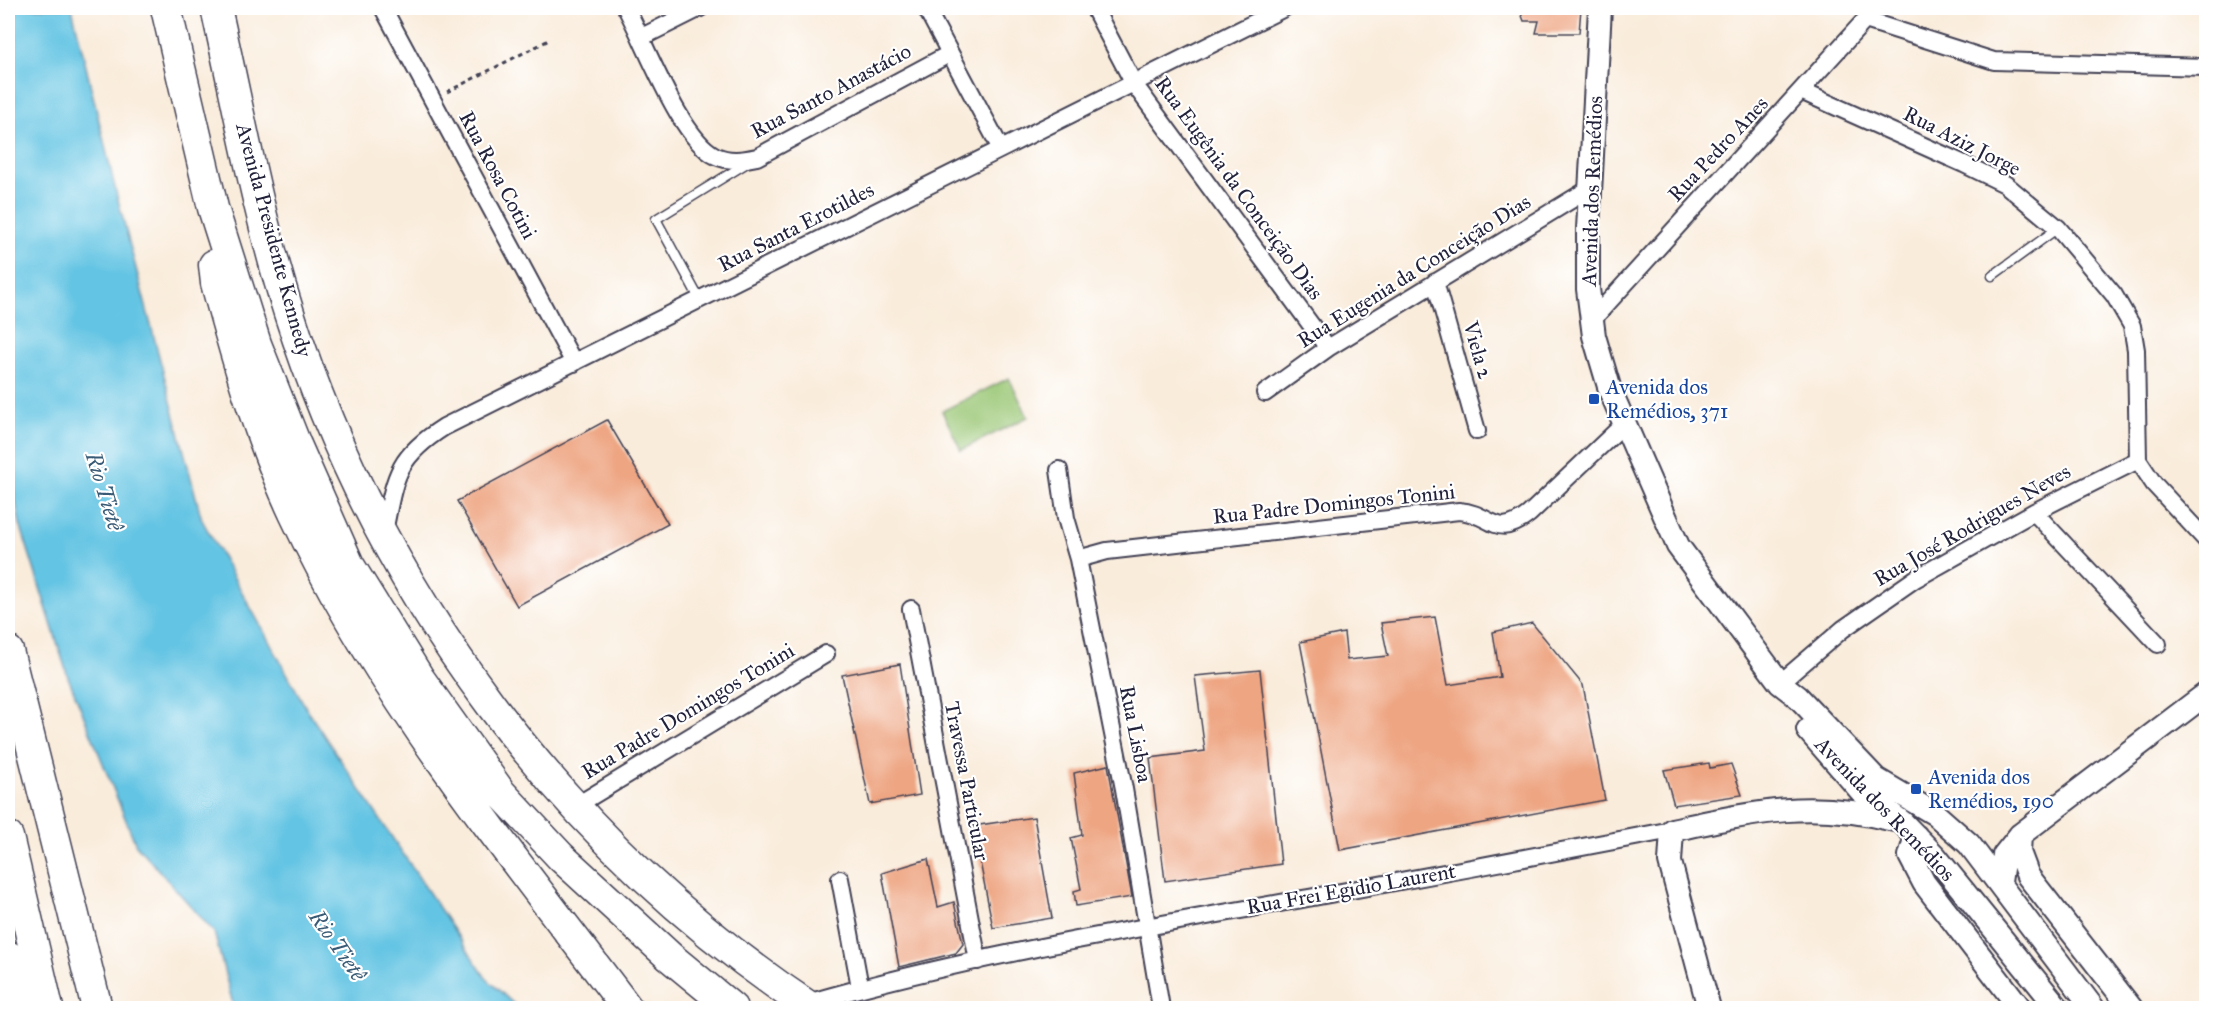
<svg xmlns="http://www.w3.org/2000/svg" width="2214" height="1016" viewBox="0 0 2214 1016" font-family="'IM FELL Great Primer',serif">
<rect width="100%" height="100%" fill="#fff"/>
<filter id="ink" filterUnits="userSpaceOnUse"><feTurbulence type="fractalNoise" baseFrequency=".0167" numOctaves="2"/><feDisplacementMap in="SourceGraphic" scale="12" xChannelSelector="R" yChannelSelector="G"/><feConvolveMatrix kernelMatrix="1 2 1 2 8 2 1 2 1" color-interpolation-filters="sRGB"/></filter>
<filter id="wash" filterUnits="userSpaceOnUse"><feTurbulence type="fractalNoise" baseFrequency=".008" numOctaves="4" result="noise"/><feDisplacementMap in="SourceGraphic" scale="24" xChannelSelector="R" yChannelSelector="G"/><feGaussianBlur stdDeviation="1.35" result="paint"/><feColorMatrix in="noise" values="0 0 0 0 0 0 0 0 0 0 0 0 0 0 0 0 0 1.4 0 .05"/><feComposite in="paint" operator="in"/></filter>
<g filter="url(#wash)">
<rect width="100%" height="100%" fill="#f9ecdb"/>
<path fill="#99c673" stroke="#5e7457" stroke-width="1.5" d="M 1009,378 L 1028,417 L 961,450 L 942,411 Z"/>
<path fill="#64c4e3" stroke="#43738f" stroke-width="1.5" d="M 8,8 L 72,8 L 117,196 L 202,520 L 309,713 L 486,978 L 518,1008 L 234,1008 L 214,932 L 136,845 L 68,677 L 20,524 L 8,463 Z"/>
<g id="blocks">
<path fill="#eea582" d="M 1519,8 L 1581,8 L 1579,33 L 1536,33 L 1539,21 L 1524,21 Z
M 607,420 L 668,524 L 517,606 L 457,501 Z
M 1435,617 L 1448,685 L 1500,677 L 1493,632 L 1532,623 L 1583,685 L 1605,800 L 1340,850 L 1300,642 L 1344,633 L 1347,660 L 1388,656 L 1381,623 Z
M 900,664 L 920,795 L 870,804 L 842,675 Z
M 1260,670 L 1281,864 L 1165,881 L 1150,758 L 1205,751 L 1195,676 Z
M 1709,763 L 1710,768 L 1731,764 L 1742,795 L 1674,805 L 1664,770 Z
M 1108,765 L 1132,897 L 1076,906 L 1074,891 L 1081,889 L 1071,838 L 1082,835 L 1074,773 Z
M 1034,817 L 1052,918 L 993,928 L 973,826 Z
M 928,859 L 938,907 L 954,902 L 963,944 L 956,953 L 899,967 L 882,873 Z"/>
</g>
</g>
<g filter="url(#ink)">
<use href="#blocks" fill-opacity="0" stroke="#424053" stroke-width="1.5"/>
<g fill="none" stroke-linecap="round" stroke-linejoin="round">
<g stroke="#424053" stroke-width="11">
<path id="lane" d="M 1992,276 L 2058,228
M 700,300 L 656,219 L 747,163"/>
</g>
<g stroke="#424053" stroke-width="20">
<path id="street" d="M 383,8 L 574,363
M 626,8 C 646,44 680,139 716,156 C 729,162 743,160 757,157 L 949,54
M 926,8 L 1001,149
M 1094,8 L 1134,84 L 1328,348
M 1865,20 L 1994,61 L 2206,67
M 642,37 L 700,8
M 1801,91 L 1964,164 L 2005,184 L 2058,228 L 2114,295 L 2132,326 L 2136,350 L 2138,460 L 2154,484 L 2206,540
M 1435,282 L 1477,431
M 1592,320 L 1876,8
M 1265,393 L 1328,348 L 1589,189
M 1059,470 L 1066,518 L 1078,559 L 1124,789 L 1161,1008
M 2034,512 L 2158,644
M 384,532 C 395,478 395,458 444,427 L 1284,8
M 1078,559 L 1107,551 L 1459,511 C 1492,513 1495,541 1529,514 L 1625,423
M 911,609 L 978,961
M 1780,683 L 1843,629 L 1915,579 L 2034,512 L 2138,460
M 574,807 L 826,654
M 840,879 L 860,987
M 804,1004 C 972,955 1147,927 1319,896 C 1437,875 1554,852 1672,830"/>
</g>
<g stroke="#424053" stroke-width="26">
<path id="secondary" d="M 1600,8 L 1588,229 L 1588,289 L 1594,336 L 1610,390 L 1678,546 L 1780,683 L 1798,697 L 1876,779 L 1935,814 L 1969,844 L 2093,1008
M 1808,730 L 1861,791 L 1902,822 L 1935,856 L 2058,1008
M 2020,835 L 2019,852 L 2028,876 L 2131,1008
M 1916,836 L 1910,856 L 1924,883 L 2020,1008
M 2000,882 L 2004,855 L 2020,835 L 2206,694
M 1709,1008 L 1670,862 L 1672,830 C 1755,812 1810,799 1894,820"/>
</g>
<g stroke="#424053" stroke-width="33">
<path id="highway" d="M 166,8 L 213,208 L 256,344 L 296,445 L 349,565 L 419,678 L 501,793 L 561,857 L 670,957 L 732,1008
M 216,8 C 239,109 257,213 289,313 C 379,595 564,845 811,1008
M 214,265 L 216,283 C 237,361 260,441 295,515 C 379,695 508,850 627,1008
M 8,651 L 97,1008
M 8,837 L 48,1008
M 8,956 L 19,1008"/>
</g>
<path stroke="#424053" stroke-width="3" stroke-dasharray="4.5 4.5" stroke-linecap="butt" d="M 447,92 L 549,40"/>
<use href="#lane" stroke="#fff" stroke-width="8"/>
<use href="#street" stroke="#fff" stroke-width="16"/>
<use href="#secondary" stroke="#fff" stroke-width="22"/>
<use href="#highway" stroke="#fff" stroke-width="30"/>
</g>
</g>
<g fill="#1a4fb4" stroke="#fff" stroke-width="2">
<rect x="1588" y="393" width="12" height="12" rx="3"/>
<rect x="1910" y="783" width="12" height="12" rx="3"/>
</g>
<g text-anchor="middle" stroke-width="4.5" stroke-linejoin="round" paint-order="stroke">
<g font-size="21" fill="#22223b" stroke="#fff">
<text transform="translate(831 91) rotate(-28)" y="7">Rua Santo Anastácio</text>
<text transform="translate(1962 141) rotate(27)" y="7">Rua Aziz Jorge</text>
<text transform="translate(1718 149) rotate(-47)" y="7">Rua Pedro Anes</text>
<text transform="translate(498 175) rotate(62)" y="7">Rua Rosa Cotini</text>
<text transform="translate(1239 188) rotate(54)" y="7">Rua Eugênia da Conceição Dias</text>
<text transform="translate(1592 191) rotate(-88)" y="7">Avenida dos Remédios</text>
<text transform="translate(796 227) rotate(-27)" y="7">Rua Santa Erotildes</text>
<text transform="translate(274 240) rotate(75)" y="7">Avenida Presidente Kennedy</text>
<text transform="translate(1414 271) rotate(-32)" y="7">Rua Eugenia da Conceição Dias</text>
<text transform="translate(1478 350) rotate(74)" y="7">Viela 2</text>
<text transform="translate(1334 504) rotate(-6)" y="7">Rua Padre Domingos Tonini</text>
<text transform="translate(1972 525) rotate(-30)" y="7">Rua José Rodrigues Neves</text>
<text transform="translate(688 711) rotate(-31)" y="7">Rua Padre Domingos Tonini</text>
<text transform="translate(1136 734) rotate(79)" y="7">Rua Lisboa</text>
<text transform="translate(967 781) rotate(79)" y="7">Travessa Particular</text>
<text transform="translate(1885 809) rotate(46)" y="7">Avenida dos Remédios</text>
<text transform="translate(1351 889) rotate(-10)" y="7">Rua Frei Egidio Laurent</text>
</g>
<g font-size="21" fill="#164399" stroke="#fff" text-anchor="start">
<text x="1606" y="394">Avenida dos<tspan x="1606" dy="24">Remédios, 371</tspan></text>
<text x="1928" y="784">Avenida dos<tspan x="1928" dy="24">Remédios, 190</tspan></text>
</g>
<g font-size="22" font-style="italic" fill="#395b76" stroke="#fff">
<text transform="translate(105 491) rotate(73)" y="8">Rio Tietê</text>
<text transform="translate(338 945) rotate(55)" y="8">Rio Tietê</text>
</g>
</g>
<rect width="2214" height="1016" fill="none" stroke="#fff" stroke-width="30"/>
</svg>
